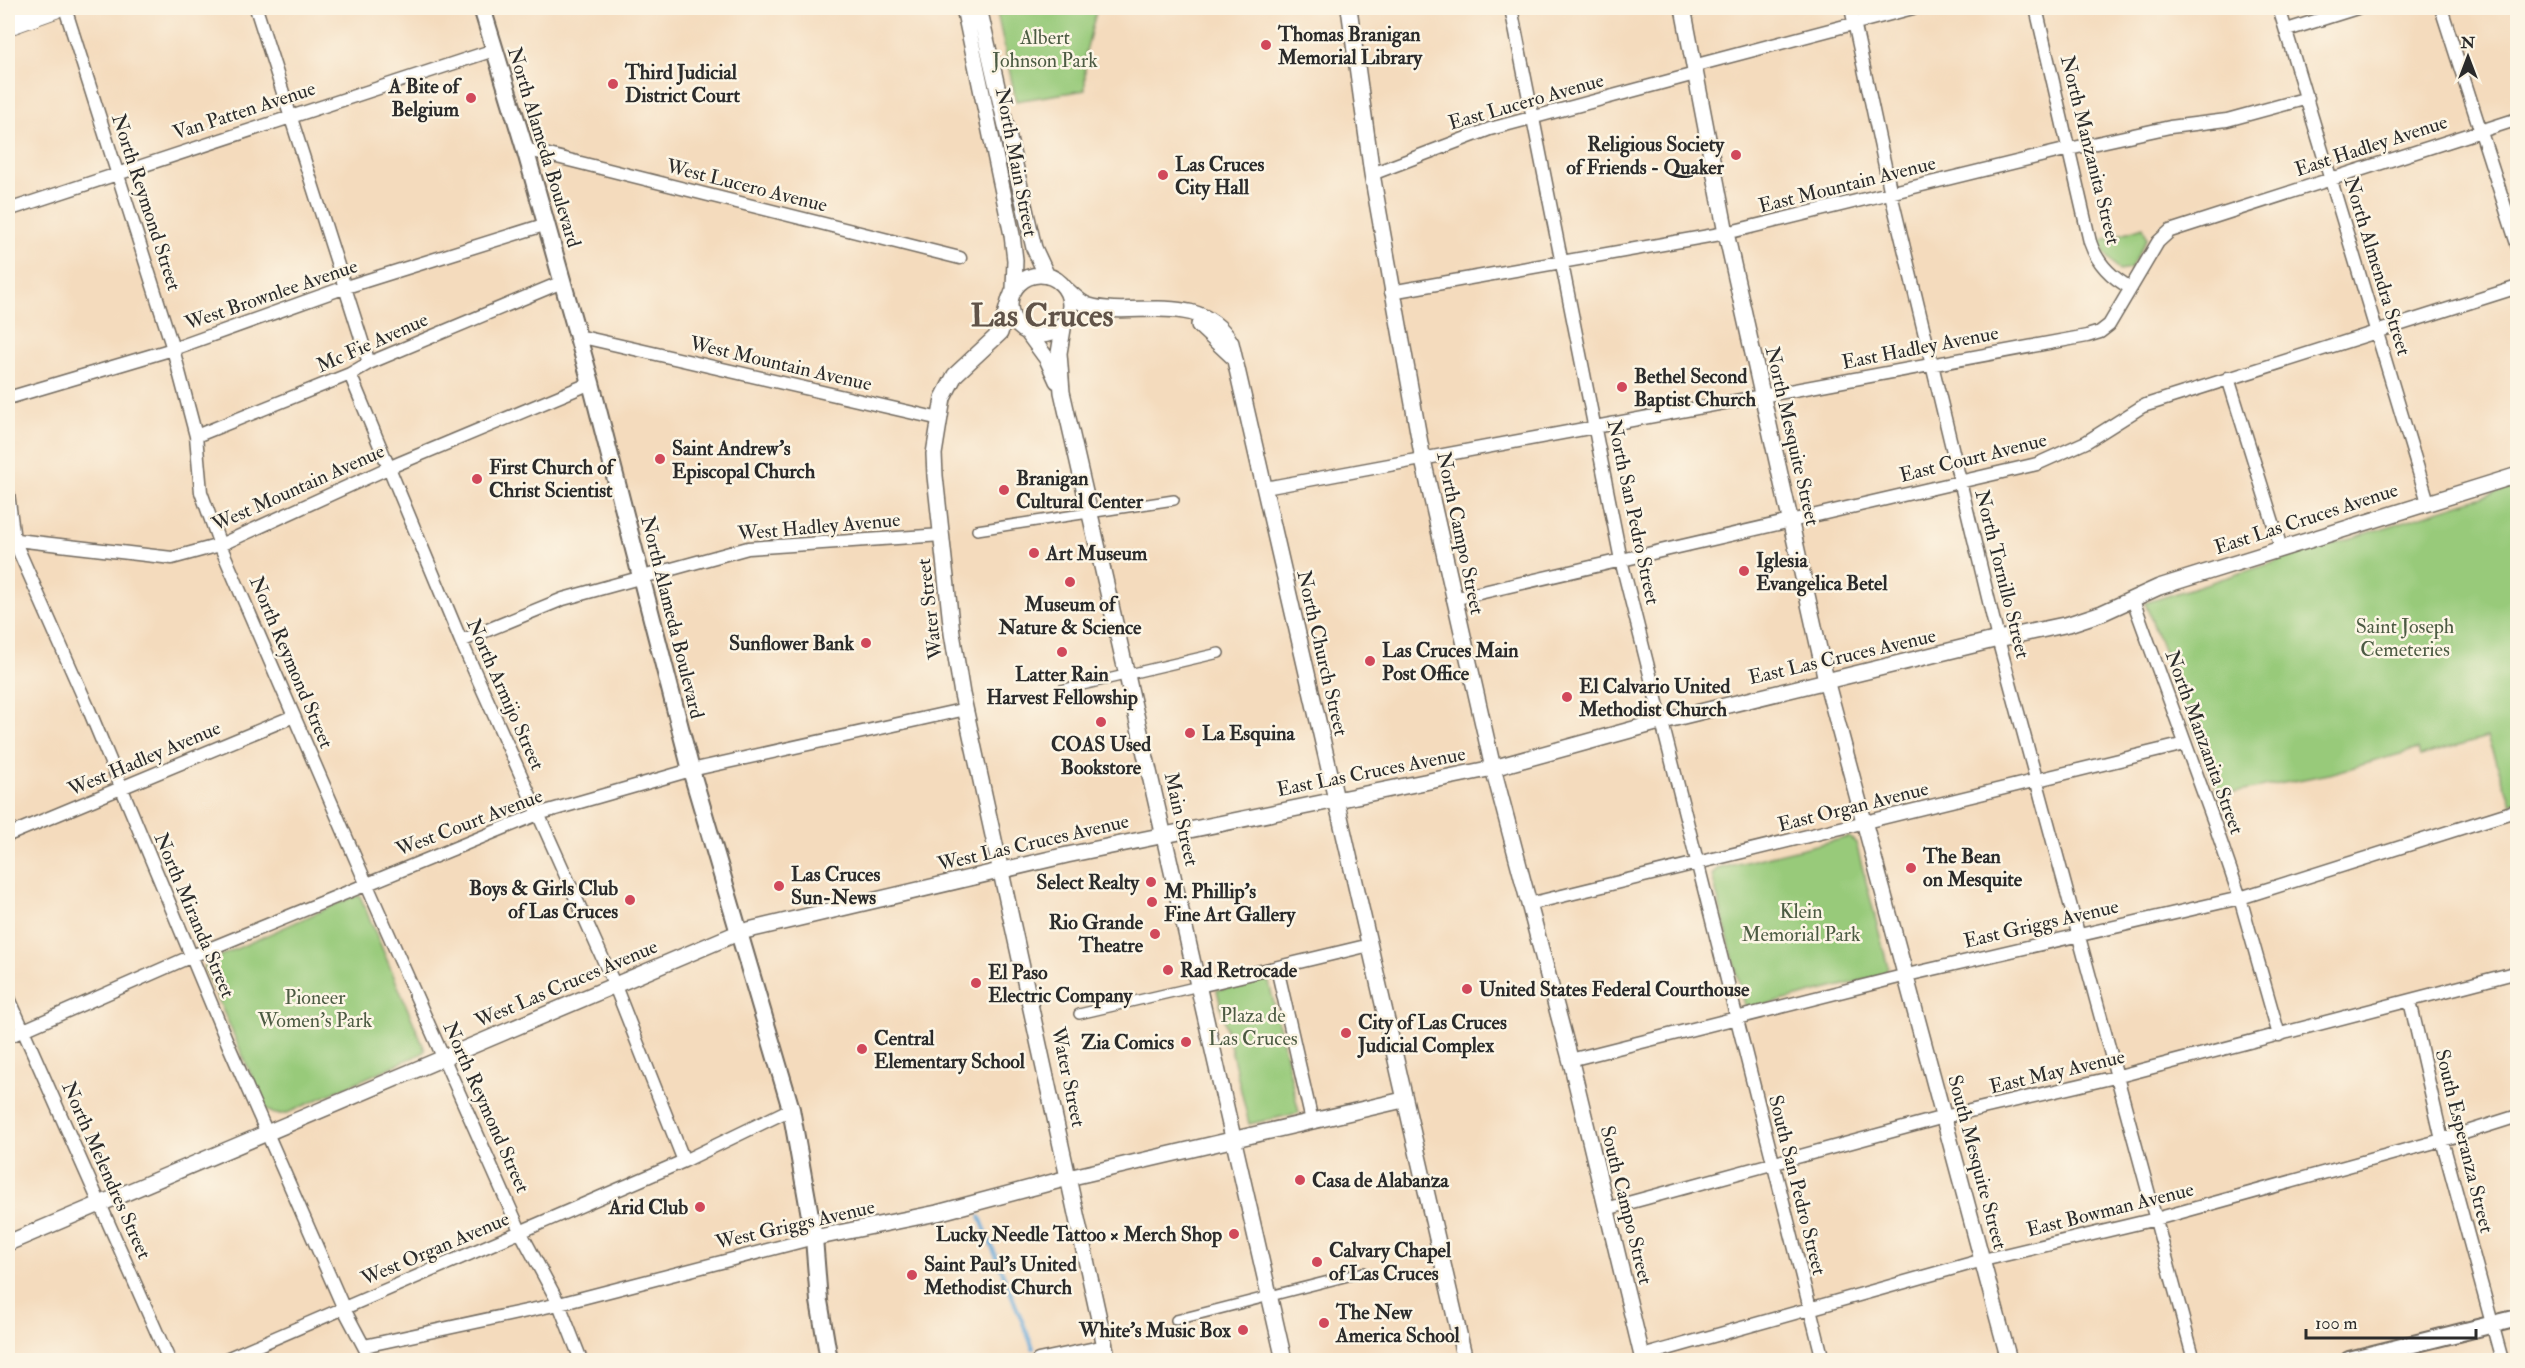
<svg xmlns="http://www.w3.org/2000/svg" width="2525" height="1368" viewBox="0 0 2525 1368" font-family="'IM FELL Double Pica',serif">
<rect width="100%" height="100%" fill="#fcf5e5"/>
<filter id="ink" filterUnits="userSpaceOnUse"><feTurbulence type="fractalNoise" baseFrequency=".0167" numOctaves="2"/><feDisplacementMap in="SourceGraphic" scale="12" xChannelSelector="R" yChannelSelector="G"/><feConvolveMatrix kernelMatrix="1 2 1 2 8 2 1 2 1" color-interpolation-filters="sRGB"/></filter>
<filter id="wash" filterUnits="userSpaceOnUse"><feTurbulence type="fractalNoise" baseFrequency=".008" numOctaves="4" result="noise"/><feDisplacementMap in="SourceGraphic" scale="24" xChannelSelector="R" yChannelSelector="G"/><feGaussianBlur stdDeviation="1.35" result="paint"/><feColorMatrix in="noise" values="0 0 0 0 0 0 0 0 0 0 0 0 0 0 0 0 0 1.4 0 .05"/><feComposite in="paint" operator="in"/></filter>
<g filter="url(#wash)">
<rect width="100%" height="100%" fill="#f4dbbd"/>
<path fill="#98ca7a" stroke="#627a52" stroke-width="1.5" d="M 996,8 L 1097,8 L 1085,55 L 1085,90 L 1016,101 Z
M 2143,227 L 2147,238 L 2130,269 L 2119,271 L 2104,252 L 2100,241 Z
M 2517,486 L 2517,801 L 2511,803 L 2487,737 L 2420,756 L 2418,749 L 2333,773 L 2219,796 L 2145,603 Z
M 1849,837 L 1856,843 L 1888,967 L 1884,975 L 1749,1009 L 1745,1006 L 1712,875 L 1717,869 Z
M 360,896 L 425,1050 L 423,1053 L 285,1114 L 274,1114 L 266,1109 L 204,967 L 209,961 L 352,897 Z
M 1265,980 L 1269,982 L 1299,1113 L 1249,1124 L 1217,990 Z"/>
<g fill="none" stroke-linecap="round" stroke-linejoin="round">
<path stroke="#62a6d7" stroke-width="4" d="M 980,1217 L 1033,1348"/>
</g>
</g>
<g filter="url(#ink)">
<g fill="none" stroke-linecap="round" stroke-linejoin="round">
<g stroke="#71695e" stroke-width="12">
<path id="pedestrian" d="M 977,530 L 1174,500
M 1061,690 L 1219,653
M 1079,1014 L 1199,986
M 1176,1320 L 1364,1272"/>
</g>
<g stroke="#71695e" stroke-width="15">
<path id="minor" d="M 65,8 L 173,349 L 196,436 L 201,492 L 220,545 L 366,883 L 521,1233 L 559,1304 L 581,1360
M 256,8 L 369,363
M 1511,8 L 1621,560 L 1823,1360
M 1851,8 L 1891,194 L 1998,639 L 2194,1360
M 2036,8 L 2090,242 C 2097,263 2112,278 2131,288
M 2279,8 L 2428,502
M 2441,8 L 2518,247
M 2287,30 L 2357,8
M 1693,66 L 1913,8
M 525,149 L 960,258
M 1372,174 L 1490,129 L 1695,74
M 8,210 L 494,50
M 1391,292 L 1726,233 L 2069,149 L 2170,127 L 2227,120 L 2308,98
M 578,336 L 940,419
M 350,374 L 461,641 L 615,986 L 684,1161
M 2228,378 L 2281,548
M 8,398 L 173,349 L 346,287 L 547,224
M 196,436 L 350,374 L 369,363 L 562,282
M 1265,488 L 2087,336 L 2100,332 L 2109,325 L 2158,242 L 2170,231 L 2518,119
M 8,493 L 14,540 L 87,705 L 228,1044 L 344,1309 L 371,1360
M 8,539 L 172,558 L 220,545 L 388,468 L 591,383
M 1453,599 L 2037,464 L 2086,442 L 2143,406 L 2518,287
M 2133,600 L 2214,822 L 2240,898 L 2279,1035
M 461,641 L 563,599 L 748,548 L 942,535
M 8,835 L 294,716
M 1529,904 L 2185,744
M 1277,968 L 1312,1121
M 1199,986 L 1370,945
M 8,996 L 169,1360
M 2410,1001 L 2442,1140 L 2502,1360
M 8,1037 L 192,956 L 538,814 L 691,770 L 966,709
M 1570,1060 L 1907,975 L 2240,898 L 2518,810
M 1606,1209 L 1944,1117 L 2115,1077 L 2518,972
M 364,1346 L 559,1304 L 814,1238
M 1642,1356 L 1983,1260 L 2156,1219 L 2442,1140 L 2518,1116
M 224,1360 L 684,1161 L 791,1109
M 1038,1360 L 1105,1346"/>
</g>
<g stroke="#71695e" stroke-width="18">
<path id="tertiary" d="M 964,8 L 1012,235 L 1015,260 L 1014,289
M 979,8 L 1034,248 L 1047,276
M 1349,8 L 1372,174 L 1423,460 L 1493,768 L 1572,1066 L 1643,1360
M 1683,8 L 1726,233 L 1826,680 L 2009,1360
M1010 305a30 30 0 1 1 60 0a30 30 0 1 1-60 0Z
M 1067,290 C 1074,296 1080,303 1089,306 C 1134,319 1200,289 1231,343 L 1465,1360
M 1010,298 L 1000,333 L 955,375 L 943,398 L 934,454 L 935,476 L 952,633 L 962,694 L 1108,1360
M 1064,323 L 1059,353 L 1062,392 L 1284,1360
M 1199,325 L 1232,356
M 1028,333 L 1047,359 L 1057,381
M 814,1238 L 937,1213 L 1068,1178 L 1403,1100
M 8,1243 L 740,932 L 1067,855 L 1493,768 L 1663,721 L 1998,639 L 2069,624 L 2102,613 L 2159,587 L 2518,475"/>
</g>
<g stroke="#71695e" stroke-width="20">
<path id="secondary" d="M 482,8 L 525,149 L 591,383 L 691,770 L 791,1109 L 814,1238 L 819,1301 L 829,1360
M 2349,1360 L 2518,1318"/>
</g>
<g stroke="#71695e" stroke-width="22">
<path id="primary" d="M 8,25 L 55,8"/>
</g>
<use href="#pedestrian" stroke="#fff" stroke-width="9"/>
<use href="#minor" stroke="#fff" stroke-width="12"/>
<use href="#tertiary" stroke="#fff" stroke-width="15"/>
<use href="#secondary" stroke="#fff" stroke-width="16"/>
<use href="#primary" stroke="#fff" stroke-width="20"/>
</g>
</g>
<g fill="#d1495b" stroke="#fcf5e5" stroke-width="2">
<circle cx="1266" cy="45" r="6"/>
<circle cx="613" cy="84" r="6"/>
<circle cx="471" cy="98" r="6"/>
<circle cx="1736" cy="155" r="6"/>
<circle cx="1163" cy="175" r="6"/>
<circle cx="1622" cy="387" r="6"/>
<circle cx="660" cy="459" r="6"/>
<circle cx="477" cy="479" r="6"/>
<circle cx="1004" cy="490" r="6"/>
<circle cx="1034" cy="553" r="6"/>
<circle cx="1744" cy="571" r="6"/>
<circle cx="1070" cy="582" r="6"/>
<circle cx="866" cy="643" r="6"/>
<circle cx="1062" cy="652" r="6"/>
<circle cx="1370" cy="661" r="6"/>
<circle cx="1567" cy="697" r="6"/>
<circle cx="1101" cy="722" r="6"/>
<circle cx="1190" cy="733" r="6"/>
<circle cx="1911" cy="868" r="6"/>
<circle cx="1151" cy="882" r="6"/>
<circle cx="779" cy="886" r="6"/>
<circle cx="630" cy="900" r="6"/>
<circle cx="1152" cy="902" r="6"/>
<circle cx="1155" cy="934" r="6"/>
<circle cx="1168" cy="970" r="6"/>
<circle cx="976" cy="983" r="6"/>
<circle cx="1467" cy="989" r="6"/>
<circle cx="1346" cy="1033" r="6"/>
<circle cx="1186" cy="1042" r="6"/>
<circle cx="862" cy="1049" r="6"/>
<circle cx="1300" cy="1180" r="6"/>
<circle cx="700" cy="1207" r="6"/>
<circle cx="1234" cy="1234" r="6"/>
<circle cx="1317" cy="1262" r="6"/>
<circle cx="912" cy="1275" r="6"/>
<circle cx="1324" cy="1323" r="6"/>
<circle cx="1243" cy="1330" r="6"/>
</g>
<g text-anchor="middle" stroke-width="5" stroke-linejoin="round" paint-order="stroke">
<g font-size="20" font-weight="bold" fill="#2b2b2b" stroke="#fcf5e5" text-anchor="start">
<text x="1278" y="41">Thomas Branigan<tspan x="1278" dy="23">Memorial Library</tspan></text>
<text x="625" y="79">Third Judicial<tspan x="625" dy="23">District Court</tspan></text>
<text x="459" y="93" text-anchor="end">A Bite of<tspan x="459" dy="23">Belgium</tspan></text>
<text x="1724" y="151" text-anchor="end">Religious Society<tspan x="1724" dy="23">of Friends - Quaker</tspan></text>
<text x="1175" y="171">Las Cruces<tspan x="1175" dy="23">City Hall</tspan></text>
<text x="1634" y="383">Bethel Second<tspan x="1634" dy="23">Baptist Church</tspan></text>
<text x="672" y="455">Saint Andrew's<tspan x="672" dy="23">Episcopal Church</tspan></text>
<text x="489" y="474">First Church of<tspan x="489" dy="23">Christ Scientist</tspan></text>
<text x="1016" y="485">Branigan<tspan x="1016" dy="23">Cultural Center</tspan></text>
<text x="1046" y="560">Art Museum</text>
<text x="1756" y="567">Iglesia<tspan x="1756" dy="23">Evangelica Betel</tspan></text>
<text x="1070" y="611" text-anchor="middle">Museum of<tspan x="1070" dy="23">Nature &amp; Science</tspan></text>
<text x="854" y="650" text-anchor="end">Sunflower Bank</text>
<text x="1382" y="657">Las Cruces Main<tspan x="1382" dy="23">Post Office</tspan></text>
<text x="1062" y="681" text-anchor="middle">Latter Rain<tspan x="1062" dy="23">Harvest Fellowship</tspan></text>
<text x="1579" y="693">El Calvario United<tspan x="1579" dy="23">Methodist Church</tspan></text>
<text x="1202" y="740">La Esquina</text>
<text x="1101" y="751" text-anchor="middle">COAS Used<tspan x="1101" dy="23">Bookstore</tspan></text>
<text x="1923" y="863">The Bean<tspan x="1923" dy="23">on Mesquite</tspan></text>
<text x="791" y="881">Las Cruces<tspan x="791" dy="23">Sun-News</tspan></text>
<text x="1139" y="889" text-anchor="end">Select Realty</text>
<text x="618" y="895" text-anchor="end">Boys &amp; Girls Club<tspan x="618" dy="23">of Las Cruces</tspan></text>
<text x="1164" y="898">M. Phillip's<tspan x="1164" dy="23">Fine Art Gallery</tspan></text>
<text x="1143" y="929" text-anchor="end">Rio Grande<tspan x="1143" dy="23">Theatre</tspan></text>
<text x="1180" y="977">Rad Retrocade</text>
<text x="988" y="979">El Paso<tspan x="988" dy="23">Electric Company</tspan></text>
<text x="1479" y="996">United States Federal Courthouse</text>
<text x="1358" y="1029">City of Las Cruces<tspan x="1358" dy="23">Judicial Complex</tspan></text>
<text x="874" y="1045">Central<tspan x="874" dy="23">Elementary School</tspan></text>
<text x="1174" y="1049" text-anchor="end">Zia Comics</text>
<text x="1312" y="1187">Casa de Alabanza</text>
<text x="688" y="1214" text-anchor="end">Arid Club</text>
<text x="1222" y="1241" text-anchor="end">Lucky Needle Tattoo × Merch Shop</text>
<text x="1329" y="1257">Calvary Chapel<tspan x="1329" dy="23">of Las Cruces</tspan></text>
<text x="924" y="1271">Saint Paul's United<tspan x="924" dy="23">Methodist Church</tspan></text>
<text x="1336" y="1319">The New<tspan x="1336" dy="23">America School</tspan></text>
<text x="1231" y="1337" text-anchor="end">White's Music Box</text>
</g>
<g font-size="20" fill="#4c5b43" stroke="#fcf5e5">
<text x="1045" y="44">Albert<tspan x="1045" dy="23">Johnson Park</tspan></text>
<text x="2405" y="633">Saint Joseph<tspan x="2405" dy="23">Cemeteries</tspan></text>
<text x="1801" y="918">Klein<tspan x="1801" dy="23">Memorial Park</tspan></text>
<text x="315" y="1004">Pioneer<tspan x="315" dy="23">Women's Park</tspan></text>
<text x="1253" y="1022">Plaza de<tspan x="1253" dy="23">Las Cruces</tspan></text>
</g>
<g font-size="20" fill="#2b2b2b" stroke="#fcf5e5">
<text transform="translate(1526 101) rotate(-16)" y="7">East Lucero Avenue</text>
<text transform="translate(244 110) rotate(-18)" y="7">Van Patten Avenue</text>
<text transform="translate(2371 145) rotate(-18)" y="7">East Hadley Avenue</text>
<text transform="translate(545 147) rotate(73)" y="7">North Alameda Boulevard</text>
<text transform="translate(2091 150) rotate(76)" y="7">North Manzanita Street</text>
<text transform="translate(1017 162) rotate(79)" y="7">North Main Street</text>
<text transform="translate(1847 184) rotate(-14)" y="7">East Mountain Avenue</text>
<text transform="translate(747 185) rotate(14)" y="7">West Lucero Avenue</text>
<text transform="translate(147 202) rotate(72)" y="7">North Reymond Street</text>
<text transform="translate(2378 266) rotate(73)" y="7">North Almendra Street</text>
<text transform="translate(271 294) rotate(-19)" y="7">West Brownlee Avenue</text>
<text transform="translate(372 342) rotate(-24)" y="7">Mc Fie Avenue</text>
<text transform="translate(1920 347) rotate(-11)" y="7">East Hadley Avenue</text>
<text transform="translate(781 363) rotate(13)" y="7">West Mountain Avenue</text>
<text transform="translate(1793 436) rotate(77)" y="7">North Mesquite Street</text>
<text transform="translate(1973 457) rotate(-14)" y="7">East Court Avenue</text>
<text transform="translate(298 487) rotate(-24)" y="7">West Mountain Avenue</text>
<text transform="translate(1634 512) rotate(78)" y="7">North San Pedro Street</text>
<text transform="translate(2306 518) rotate(-18)" y="7">East Las Cruces Avenue</text>
<text transform="translate(819 526) rotate(-5)" y="7">West Hadley Avenue</text>
<text transform="translate(1461 533) rotate(78)" y="7">North Campo Street</text>
<text transform="translate(2003 574) rotate(76)" y="7">North Tornillo Street</text>
<text transform="translate(929 609) rotate(-97)" y="7">Water Street</text>
<text transform="translate(673 617) rotate(76)" y="7">North Alameda Boulevard</text>
<text transform="translate(1323 653) rotate(77)" y="7">North Church Street</text>
<text transform="translate(1842 656) rotate(-13)" y="7">East Las Cruces Avenue</text>
<text transform="translate(292 662) rotate(67)" y="7">North Reymond Street</text>
<text transform="translate(506 694) rotate(66)" y="7">North Armijo Street</text>
<text transform="translate(2205 742) rotate(70)" y="7">North Manzanita Street</text>
<text transform="translate(144 758) rotate(-23)" y="7">West Hadley Avenue</text>
<text transform="translate(1371 771) rotate(-11)" y="7">East Las Cruces Avenue</text>
<text transform="translate(1853 806) rotate(-14)" y="7">East Organ Avenue</text>
<text transform="translate(1182 819) rotate(77)" y="7">Main Street</text>
<text transform="translate(469 822) rotate(-21)" y="7">West Court Avenue</text>
<text transform="translate(1033 842) rotate(-13)" y="7">West Las Cruces Avenue</text>
<text transform="translate(195 915) rotate(67)" y="7">North Miranda Street</text>
<text transform="translate(2041 923) rotate(-13)" y="7">East Griggs Avenue</text>
<text transform="translate(566 983) rotate(-23)" y="7">West Las Cruces Avenue</text>
<text transform="translate(2057 1071) rotate(-13)" y="7">East May Avenue</text>
<text transform="translate(1069 1077) rotate(78)" y="7">Water Street</text>
<text transform="translate(487 1107) rotate(66)" y="7">North Reymond Street</text>
<text transform="translate(2465 1141) rotate(76)" y="7">South Esperanza Street</text>
<text transform="translate(1978 1162) rotate(75)" y="7">South Mesquite Street</text>
<text transform="translate(107 1170) rotate(66)" y="7">North Melendres Street</text>
<text transform="translate(1798 1185) rotate(76)" y="7">South San Pedro Street</text>
<text transform="translate(1627 1205) rotate(76)" y="7">South Campo Street</text>
<text transform="translate(2110 1209) rotate(-14)" y="7">East Bowman Avenue</text>
<text transform="translate(795 1224) rotate(-13)" y="7">West Griggs Avenue</text>
<text transform="translate(435 1248) rotate(-23)" y="7">West Organ Avenue</text>
</g>
<g font-size="32" font-weight="bold" fill="#605348" stroke="#fcf5e5">
<text x="1042" y="326">Las Cruces</text>
</g>
</g>
<rect width="2525" height="1368" fill="none" stroke="#fcf5e5" stroke-width="30"/>
<g transform="translate(2468 57)" stroke="#fcf5e5" stroke-width="4.5" paint-order="stroke">
<path d="M0-4.5L10 22L0 15L-10 22Z" fill="#2b2b2b"/>
<text y="-9" font-size="16" font-weight="bold" text-anchor="middle" fill="#2b2b2b">N</text>
</g>
<path d="M2306 1329v9h170v-9" fill="none" stroke="#2b2b2b" stroke-width="3"/>
<text x="2315" y="1329" font-size="18" fill="#2b2b2b" stroke="#fcf5e5" stroke-width="4.5" paint-order="stroke">100 m</text>
</svg>
